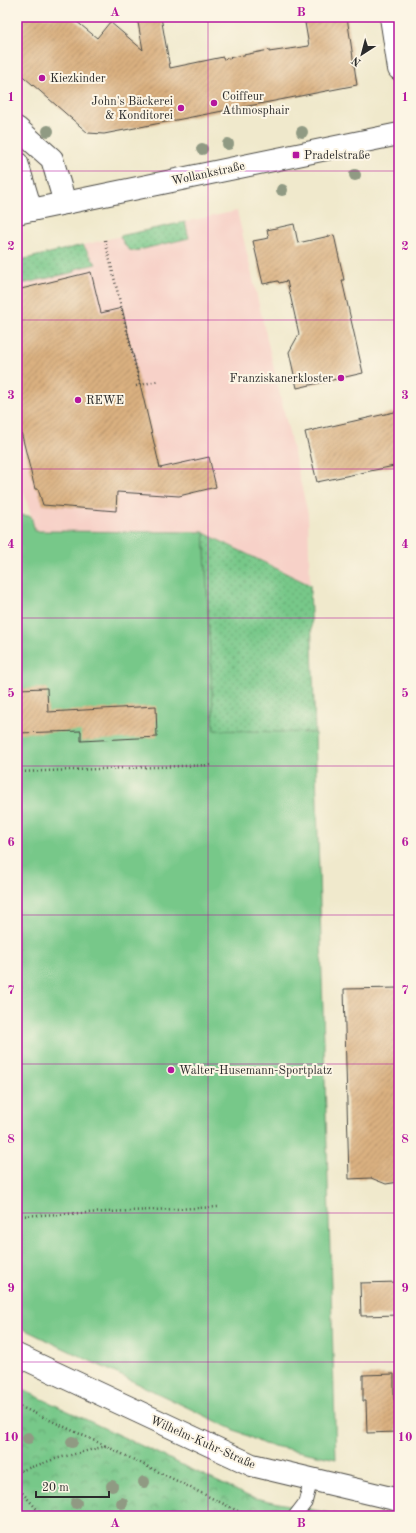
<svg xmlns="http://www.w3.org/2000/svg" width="416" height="1533" viewBox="0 0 416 1533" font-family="'Old Standard TT',serif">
<defs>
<pattern id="grass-dots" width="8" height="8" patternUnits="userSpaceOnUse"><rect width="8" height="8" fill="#77c889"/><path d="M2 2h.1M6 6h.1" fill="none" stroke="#62a370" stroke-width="1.8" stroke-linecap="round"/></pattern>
<pattern id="park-crowns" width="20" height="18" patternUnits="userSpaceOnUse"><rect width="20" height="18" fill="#77c889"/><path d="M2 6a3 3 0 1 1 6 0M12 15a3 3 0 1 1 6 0" fill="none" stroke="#62a370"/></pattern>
<pattern id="building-hatch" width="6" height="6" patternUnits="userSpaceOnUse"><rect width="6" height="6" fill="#dab080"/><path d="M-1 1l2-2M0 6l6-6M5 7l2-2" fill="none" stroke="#b18f69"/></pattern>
</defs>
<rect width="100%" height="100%" fill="#fcf5e5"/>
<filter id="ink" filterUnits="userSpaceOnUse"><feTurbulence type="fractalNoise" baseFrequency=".025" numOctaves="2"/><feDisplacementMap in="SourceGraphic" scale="8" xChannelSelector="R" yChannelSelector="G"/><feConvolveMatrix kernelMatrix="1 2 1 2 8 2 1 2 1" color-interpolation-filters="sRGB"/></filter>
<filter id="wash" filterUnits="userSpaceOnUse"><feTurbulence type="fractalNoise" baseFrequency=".012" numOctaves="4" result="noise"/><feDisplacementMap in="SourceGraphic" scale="16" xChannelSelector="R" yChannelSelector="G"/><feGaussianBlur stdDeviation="0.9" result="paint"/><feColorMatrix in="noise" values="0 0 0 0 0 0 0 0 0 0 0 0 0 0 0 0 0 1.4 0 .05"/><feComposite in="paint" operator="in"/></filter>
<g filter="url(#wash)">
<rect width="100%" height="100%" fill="#f0e9cc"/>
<path fill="#f7d1c8" d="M 237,211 L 308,514 L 310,585 L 204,533 L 35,531 L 17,467 L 17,261 L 146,230 Z"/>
<path fill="url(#grass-dots)" stroke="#517a5a" d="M 185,222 L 189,238 L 135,251 C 126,251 124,243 120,236 Z
M 83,245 L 96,264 L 75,269 L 75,272 L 17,285 L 17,261 Z
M 204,533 L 310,585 L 315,733 L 214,731 Z"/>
<path fill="url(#park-crowns)" stroke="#517a5a" d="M 17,1387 L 250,1497 L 338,1515 L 17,1516 Z"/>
<path fill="#77c889" stroke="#517a5a" d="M 17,515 L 31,516 L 35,531 L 204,532 L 214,730 L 315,733 L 336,1459 L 264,1444 L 17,1326 Z"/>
<g id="blocks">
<path fill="url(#building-hatch)" d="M 17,17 L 71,17 L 97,38 L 110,22 L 143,50 L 137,17 L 161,17 L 170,68 L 223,57 L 223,59 L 269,50 L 269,52 L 309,46 L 304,17 L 347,17 L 357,85 L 104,134 L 88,133 L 17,71 Z
M 294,224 L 298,243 L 334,235 L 344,280 L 342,280 L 363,373 L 297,388 L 289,352 L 299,334 L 287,281 L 279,283 L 278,281 L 263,284 L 253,241 L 269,238 L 267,230 Z
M 91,272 L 101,313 L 122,308 L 160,468 L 209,457 L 216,487 L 179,496 L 117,492 L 116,511 L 43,505 L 38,489 L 35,489 L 17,415 L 17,290 Z
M 399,411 L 399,465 L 317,482 L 305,432 Z
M 47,688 L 48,712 L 156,706 L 157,737 L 81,741 L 81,731 L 17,733 L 17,689 Z
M 399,988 L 399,1182 L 386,1184 L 371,1178 L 349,1179 L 344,989 Z
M 399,1282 L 399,1315 L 361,1316 L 360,1283 Z
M 394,1374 L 394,1400 L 397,1400 L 397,1432 L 367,1433 L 366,1401 L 363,1401 L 363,1375 Z"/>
</g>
</g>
<g filter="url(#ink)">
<use href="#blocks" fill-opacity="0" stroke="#494843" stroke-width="1"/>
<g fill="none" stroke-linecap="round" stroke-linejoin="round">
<g stroke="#494843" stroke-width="15">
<path id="service" d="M 295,1516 L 305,1503 L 311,1480"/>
</g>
<g stroke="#494843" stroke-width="24">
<path id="minor" d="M 391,17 L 399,69
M 17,1355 L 252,1465 L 399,1500"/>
</g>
<g stroke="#494843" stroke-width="24">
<path id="tertiary" d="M 17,128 L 52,159 L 65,203
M 17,163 L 31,210"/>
</g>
<g stroke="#494843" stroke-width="24">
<path id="secondary" d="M 17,213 L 399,134"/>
</g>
<path stroke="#494843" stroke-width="2.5" stroke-dasharray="1 3" stroke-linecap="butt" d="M 105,240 L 140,385
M 136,386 L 157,381
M 17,772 L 211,765
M 17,1216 L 219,1207
M 17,1405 L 106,1446 L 248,1516
M 17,1472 L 55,1459 L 106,1446
M 17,1487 L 43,1516"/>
<use href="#service" stroke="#fff" stroke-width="13"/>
<use href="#minor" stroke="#fff" stroke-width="22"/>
<use href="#tertiary" stroke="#fff" stroke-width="22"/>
<use href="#secondary" stroke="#fff" stroke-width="22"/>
</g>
<g fill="#909a83">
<circle cx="48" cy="131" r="6"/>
<circle cx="302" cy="132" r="6"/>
<circle cx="228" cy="144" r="6"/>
<circle cx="202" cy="149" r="6"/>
<circle cx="355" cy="175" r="6"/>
<circle cx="282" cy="190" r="6"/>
<circle cx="28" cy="1438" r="6"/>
<circle cx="72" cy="1442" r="6"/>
<circle cx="144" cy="1482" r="6"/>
<circle cx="112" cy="1486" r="6"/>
<circle cx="76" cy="1503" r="6"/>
<circle cx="122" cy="1503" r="6"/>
</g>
</g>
<path fill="none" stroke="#b5179e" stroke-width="1" stroke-opacity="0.55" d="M 208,17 L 208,1516M 17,171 L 399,171M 17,320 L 399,320M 17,469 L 399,469M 17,618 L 399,618M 17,766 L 399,766M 17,915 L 399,915M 17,1064 L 399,1064M 17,1213 L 399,1213M 17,1362 L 399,1362"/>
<g fill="#b5179e" stroke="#fcf5e5" stroke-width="1.5">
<circle cx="42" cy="78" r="4"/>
<circle cx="214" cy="103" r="4"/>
<circle cx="181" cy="108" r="4"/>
<rect x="292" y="151" width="8" height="8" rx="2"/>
<circle cx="341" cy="378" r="4"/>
<circle cx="78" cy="400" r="4"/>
<circle cx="171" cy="1070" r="4"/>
</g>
<g text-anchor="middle" stroke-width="4" stroke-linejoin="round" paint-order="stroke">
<g font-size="12" fill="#2b2b2b" stroke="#fcf5e5" text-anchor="start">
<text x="50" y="82">Kiezkinder</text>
<text x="222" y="100">Coiffeur<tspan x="222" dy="14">Athmosphair</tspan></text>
<text x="173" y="105" text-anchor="end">John's Bäckerei<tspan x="173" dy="14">&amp; Konditorei</tspan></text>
<text x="304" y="159">Pradelstraße</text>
<text x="333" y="382" text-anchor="end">Franziskanerkloster</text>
<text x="86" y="404">REWE</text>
<text x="179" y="1074">Walter-Husemann-Sportplatz</text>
</g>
<g font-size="12" fill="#2b2b2b" stroke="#fcf5e5">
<text transform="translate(208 173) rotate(-12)" y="4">Wollankstraße</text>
<text transform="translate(203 1442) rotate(24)" y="4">Wilhelm-Kuhr-Straße</text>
</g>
</g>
<rect width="416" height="1533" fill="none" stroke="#fcf5e5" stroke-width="44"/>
<g transform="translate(362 54) rotate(216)" stroke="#fcf5e5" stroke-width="3" paint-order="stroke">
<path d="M0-3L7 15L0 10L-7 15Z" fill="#2b2b2b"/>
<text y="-6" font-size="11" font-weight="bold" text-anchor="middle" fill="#2b2b2b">N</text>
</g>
<path d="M36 1491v6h73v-6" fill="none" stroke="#2b2b2b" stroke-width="2"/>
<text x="42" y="1491" font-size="12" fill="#2b2b2b" stroke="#fcf5e5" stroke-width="3" paint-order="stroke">20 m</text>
<rect x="22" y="22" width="372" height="1489" fill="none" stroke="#b5179e" stroke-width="1.5"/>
<g font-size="13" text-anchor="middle" font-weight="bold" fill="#b5179e">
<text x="115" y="16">A</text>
<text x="301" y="16">B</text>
<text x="11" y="101">1</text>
<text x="405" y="101">1</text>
<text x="11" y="250">2</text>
<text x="405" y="250">2</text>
<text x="11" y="399">3</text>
<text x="405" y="399">3</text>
<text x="11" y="548">4</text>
<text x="405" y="548">4</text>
<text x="11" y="697">5</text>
<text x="405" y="697">5</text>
<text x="11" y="846">6</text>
<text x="405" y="846">6</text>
<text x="11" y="994">7</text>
<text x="405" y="994">7</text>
<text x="11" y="1143">8</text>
<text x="405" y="1143">8</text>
<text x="11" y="1292">9</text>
<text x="405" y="1292">9</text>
<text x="11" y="1441">10</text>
<text x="405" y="1441">10</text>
<text x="115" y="1527">A</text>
<text x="301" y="1527">B</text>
</g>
</svg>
